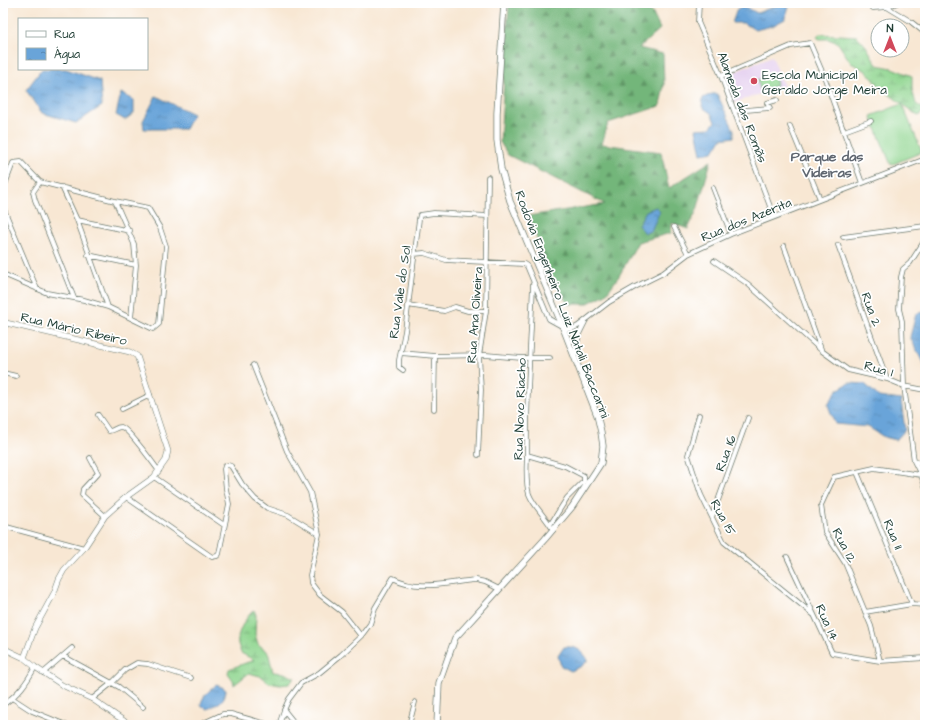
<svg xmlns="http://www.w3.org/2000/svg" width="928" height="728" viewBox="0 0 928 728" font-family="'Architects Daughter',sans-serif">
<defs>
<pattern id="forest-firs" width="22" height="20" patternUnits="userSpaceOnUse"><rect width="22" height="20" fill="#73b67a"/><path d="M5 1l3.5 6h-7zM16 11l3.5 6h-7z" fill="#5e9565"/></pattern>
<pattern id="wetland-marsh" width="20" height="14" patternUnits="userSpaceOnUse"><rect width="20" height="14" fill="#8fd58f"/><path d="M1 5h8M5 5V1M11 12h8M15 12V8" fill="none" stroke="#74ae76"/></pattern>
<pattern id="water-ripples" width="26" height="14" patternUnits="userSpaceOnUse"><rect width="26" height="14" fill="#69a4d9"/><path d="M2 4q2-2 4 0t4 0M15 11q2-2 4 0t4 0" fill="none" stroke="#5687b1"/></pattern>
</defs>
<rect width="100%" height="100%" fill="#fff"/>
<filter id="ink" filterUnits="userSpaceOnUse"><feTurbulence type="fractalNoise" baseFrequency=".025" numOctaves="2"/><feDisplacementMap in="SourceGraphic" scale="8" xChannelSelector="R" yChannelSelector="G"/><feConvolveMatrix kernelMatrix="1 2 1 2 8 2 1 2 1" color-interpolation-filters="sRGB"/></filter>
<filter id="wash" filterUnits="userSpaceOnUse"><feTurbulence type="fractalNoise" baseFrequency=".012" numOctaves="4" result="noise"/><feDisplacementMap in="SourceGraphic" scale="16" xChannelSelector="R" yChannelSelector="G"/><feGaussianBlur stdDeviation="0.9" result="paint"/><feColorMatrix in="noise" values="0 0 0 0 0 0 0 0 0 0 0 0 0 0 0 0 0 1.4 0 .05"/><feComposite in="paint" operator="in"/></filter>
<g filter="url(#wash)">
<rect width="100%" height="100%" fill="#f8e7d3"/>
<path fill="#e6d2f0" d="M 772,56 L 784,86 L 733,103 L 725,76 Z"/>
<path fill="url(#forest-firs)" stroke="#497a57" d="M 509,3 L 644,3 L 642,9 L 652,12 L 660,29 L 639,48 L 663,54 L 664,85 L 660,106 L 608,123 L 602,144 L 661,152 L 669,188 L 711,161 L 697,210 L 688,229 L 672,223 L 671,233 L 638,242 L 619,276 L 606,294 L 586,304 L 568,304 L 548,273 L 534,230 L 528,216 L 605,204 L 508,155 L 500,142 Z"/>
<path fill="url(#wetland-marsh)" stroke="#578962" d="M 819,34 L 857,36 L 866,46 L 877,65 L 892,68 L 912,76 L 912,89 L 916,104 L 925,110 L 925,111 L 918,116 L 881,88 L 866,71 L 851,63 L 838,43 L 828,39 L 819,39 L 817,37 Z
M 254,610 L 256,615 L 255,634 L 258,644 L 268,652 L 273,672 L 284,673 L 295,678 L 289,684 L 280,685 L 269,683 L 260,676 L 249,673 L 234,685 L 233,680 L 228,673 L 229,669 L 254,660 L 241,653 C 240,650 239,647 238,644 C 236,633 246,617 254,610 Z"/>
<path fill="#8fd58f" stroke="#578962" d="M 774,74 L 777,85 L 761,91 L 757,80 Z
M 902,104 L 922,152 L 891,165 L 871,116 Z"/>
<path fill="url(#water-ripples)" stroke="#447086" d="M 784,3 L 790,3 L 785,19 L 772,26 L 755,30 L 744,23 L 732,23 L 737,9 L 744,6 L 757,13 Z
M 42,69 L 66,69 L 100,81 L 102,106 L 76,123 L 42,113 L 26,90 Z
M 121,93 L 134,100 L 134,113 L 125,120 L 116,115 Z
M 712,94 L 717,94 L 734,130 L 734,137 L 721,139 L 713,152 L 701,154 L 696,129 L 710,128 L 715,122 L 711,113 L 702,107 L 703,98 Z
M 156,96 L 193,114 L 185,129 L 144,129 L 143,121 Z
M 656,207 L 660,211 L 651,231 L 645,233 L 638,225 L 646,211 Z
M 925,311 L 925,367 L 910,337 L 916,314 Z
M 849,383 L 865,384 L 879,397 L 901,400 L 905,430 L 896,440 L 884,437 L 868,427 L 835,424 L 828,405 L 837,390 Z
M 564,647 C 576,646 582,650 588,660 L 582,666 L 571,671 L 561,666 L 558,656 Z
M 216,685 L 222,687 L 226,690 C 225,702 217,704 208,709 L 203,707 L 201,704 C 203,695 209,691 216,685 Z"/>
</g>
<g filter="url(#ink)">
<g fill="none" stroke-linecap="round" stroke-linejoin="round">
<g stroke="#6b786c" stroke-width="5.5">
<path id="minor" d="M 699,3 L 698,22 L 721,76 L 774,217
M 868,3 L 873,8 L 887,7 L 897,3
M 887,7 L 910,21 L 925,33
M 721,76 L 791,46 L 810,43 L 824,76 L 862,183
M 735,111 L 770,108 L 767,103 L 777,100
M 790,126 L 820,199
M 844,131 L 871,121
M 40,182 L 33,192 L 35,200 L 74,298
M 62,187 L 77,220 L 108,307
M 713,188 L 731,234
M 3,190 L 13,163 L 21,162 L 40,182 L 115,201 L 148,208 L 160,228 L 166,246 L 159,324 L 153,329 L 108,307 L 84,300 L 47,293 L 3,274
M 115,201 L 134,244 L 136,265 L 131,318
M 3,207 L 37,289
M 77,220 L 130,231
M 674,227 L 688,254
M 843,237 L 925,226
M 925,240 L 910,263 L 903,269 L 901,277 L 899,309 L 902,321 L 904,386 L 925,390
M 838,245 L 887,379
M 784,246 L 821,349
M 414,254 L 424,253 L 446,260 L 524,264 L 527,266 L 549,319 L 567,329 L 572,329 L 578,326 L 609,302 L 635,287 L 663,273 L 688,254 L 731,234 L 925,159
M 88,255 L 136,265
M 714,261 L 748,284 L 822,351 L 848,370 L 887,379 L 904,386 L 914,461 L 921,475 L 925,486
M 533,284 C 531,340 526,396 527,452 C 527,466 525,481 529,494 C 534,507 547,518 553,530
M 408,305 L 444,311 L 455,307 L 468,311 L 486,311
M 3,332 L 6,323
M 401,353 L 435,356 L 486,355 L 522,358 L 550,358
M 575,356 L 579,334 L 585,322
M 253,365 L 287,451 L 310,492 L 319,534 L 310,575 L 311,583 L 320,595 L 342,612 L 361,636
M 403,370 L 399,367 L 399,360 L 405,331 L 419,219 L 420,215 L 434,213 L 487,216
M 3,373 L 16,376
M 122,409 L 150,395
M 434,409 L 435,356
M 98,415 L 109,431 C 113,431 116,427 121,427 C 128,428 153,463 159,471
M 699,415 L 688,455 L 701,495 L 724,542 L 814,615
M 478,455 L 481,390 L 479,356 L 486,311 L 488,177
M 527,455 L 565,466 L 584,476 L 584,481 L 567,498 L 550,525
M 90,458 L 98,473 L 83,489 L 82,495 L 105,516
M 914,461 L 925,465
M 857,472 L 912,604
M 154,477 L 224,525
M 126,497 L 212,557 L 217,556 L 219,554 L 229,504 L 226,489 L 224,469 L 225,466 L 228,465 L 231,466 L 242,484 L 255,499 L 267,508 L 288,515 L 319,534
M 712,517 L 748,418
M 3,526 L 84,548
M 787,557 L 832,653 L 880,661 L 925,658
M 865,612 L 912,604 L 925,605
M 63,656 L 119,687 L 143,707
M 880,661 L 871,626 L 845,563 L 825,532 L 821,505 L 834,477 L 874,468 L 921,475
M 43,673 L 72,648
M 12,698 L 32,711 L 66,725
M 92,699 L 112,683 L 125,670 L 137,663 L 148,664 L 191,678
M 3,705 C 19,693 26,684 35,667
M 284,710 L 296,725
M 199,725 L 223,714 L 231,714 L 270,725
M 279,725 L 284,710 L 289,699 L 301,683 L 319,673 L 341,655 L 361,636 L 370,624 L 375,608 L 393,578 C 419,592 448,582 476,580 L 485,582 L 499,589
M 409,725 L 415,702"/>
</g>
<g stroke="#6b786c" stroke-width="6">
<path id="tertiary" d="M 3,321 L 6,323 L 130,352 L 137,356 L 168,451 L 166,460 L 154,477 L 126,497 L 105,516 L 84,548 L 64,570 L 59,579 L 54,593 L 35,628 L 24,658
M 3,648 L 24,658 L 35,667 L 62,685 L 92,699 L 130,725"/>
</g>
<g stroke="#6b786c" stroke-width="7">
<path id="secondary" d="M 437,725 L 439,683 L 455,638 L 545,539 L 572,507 L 601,463 L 603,446 L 601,432 L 597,415 L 562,325 L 510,201 L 501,169 L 497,140 L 497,113 L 504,3"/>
</g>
<use href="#minor" stroke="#fff" stroke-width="4"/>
<use href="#tertiary" stroke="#fff" stroke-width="5"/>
<use href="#secondary" stroke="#fff" stroke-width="5.5"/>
</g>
</g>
<circle fill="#d1495b" stroke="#fff" stroke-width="1.5" cx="754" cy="81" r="4"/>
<g text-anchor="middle" stroke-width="3.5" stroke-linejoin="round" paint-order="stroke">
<g font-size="13" fill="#1f3d34" stroke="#fff" text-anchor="start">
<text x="762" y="79">Escola Municipal<tspan x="762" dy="15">Geraldo Jorge Meira</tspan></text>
</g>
<g font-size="13" fill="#1f3d34" stroke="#fff">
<text transform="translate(743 107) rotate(69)" y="5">Alameda das Romãs</text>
<text transform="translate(746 219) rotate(-22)" y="5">Rua dos Azerita</text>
<text transform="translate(399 292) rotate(-82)" y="5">Rua Vale do Sol</text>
<text transform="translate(563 304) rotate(69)" y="5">Rodovia Engenheiro Luiz Natali Baccarini</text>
<text transform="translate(872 309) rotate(70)" y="5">Rua 2</text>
<text transform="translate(474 315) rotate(-86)" y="5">Rua Ana Oliveira</text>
<text transform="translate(74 328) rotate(13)" y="5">Rua Mário Ribeiro</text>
<text transform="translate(879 368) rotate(15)" y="5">Rua 1</text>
<text transform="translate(519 409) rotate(-88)" y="5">Rua Novo Riacho</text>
<text transform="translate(725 453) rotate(-70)" y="5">Rua 16</text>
<text transform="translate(724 517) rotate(61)" y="5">Rua 15</text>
<text transform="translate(894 534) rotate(67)" y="5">Rua 11</text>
<text transform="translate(845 545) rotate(62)" y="5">Rua 12</text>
<text transform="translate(828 622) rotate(65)" y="5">Rua 14</text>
</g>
<g font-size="14" font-weight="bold" fill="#5f6670" stroke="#fff">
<text x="827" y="161">Parque das<tspan x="827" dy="16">Videiras</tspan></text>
</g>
</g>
<rect width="928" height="728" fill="none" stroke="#fff" stroke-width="16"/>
<rect x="18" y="18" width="130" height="52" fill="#ffffff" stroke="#a5b1ae"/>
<rect x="26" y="31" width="20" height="6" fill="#ffffff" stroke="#a5b1ae"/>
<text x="54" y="38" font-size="12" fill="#1f3d34">Rua</text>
<rect x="26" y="48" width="20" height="12" fill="url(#water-ripples)" stroke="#a5b1ae"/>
<text x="54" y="58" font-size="12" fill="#1f3d34">Água</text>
<g transform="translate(890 38)"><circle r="19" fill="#ffffff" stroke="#a5b1ae"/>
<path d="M0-3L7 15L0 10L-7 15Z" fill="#d1495b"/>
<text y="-6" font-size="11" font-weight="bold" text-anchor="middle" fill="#1f3d34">N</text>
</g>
</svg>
